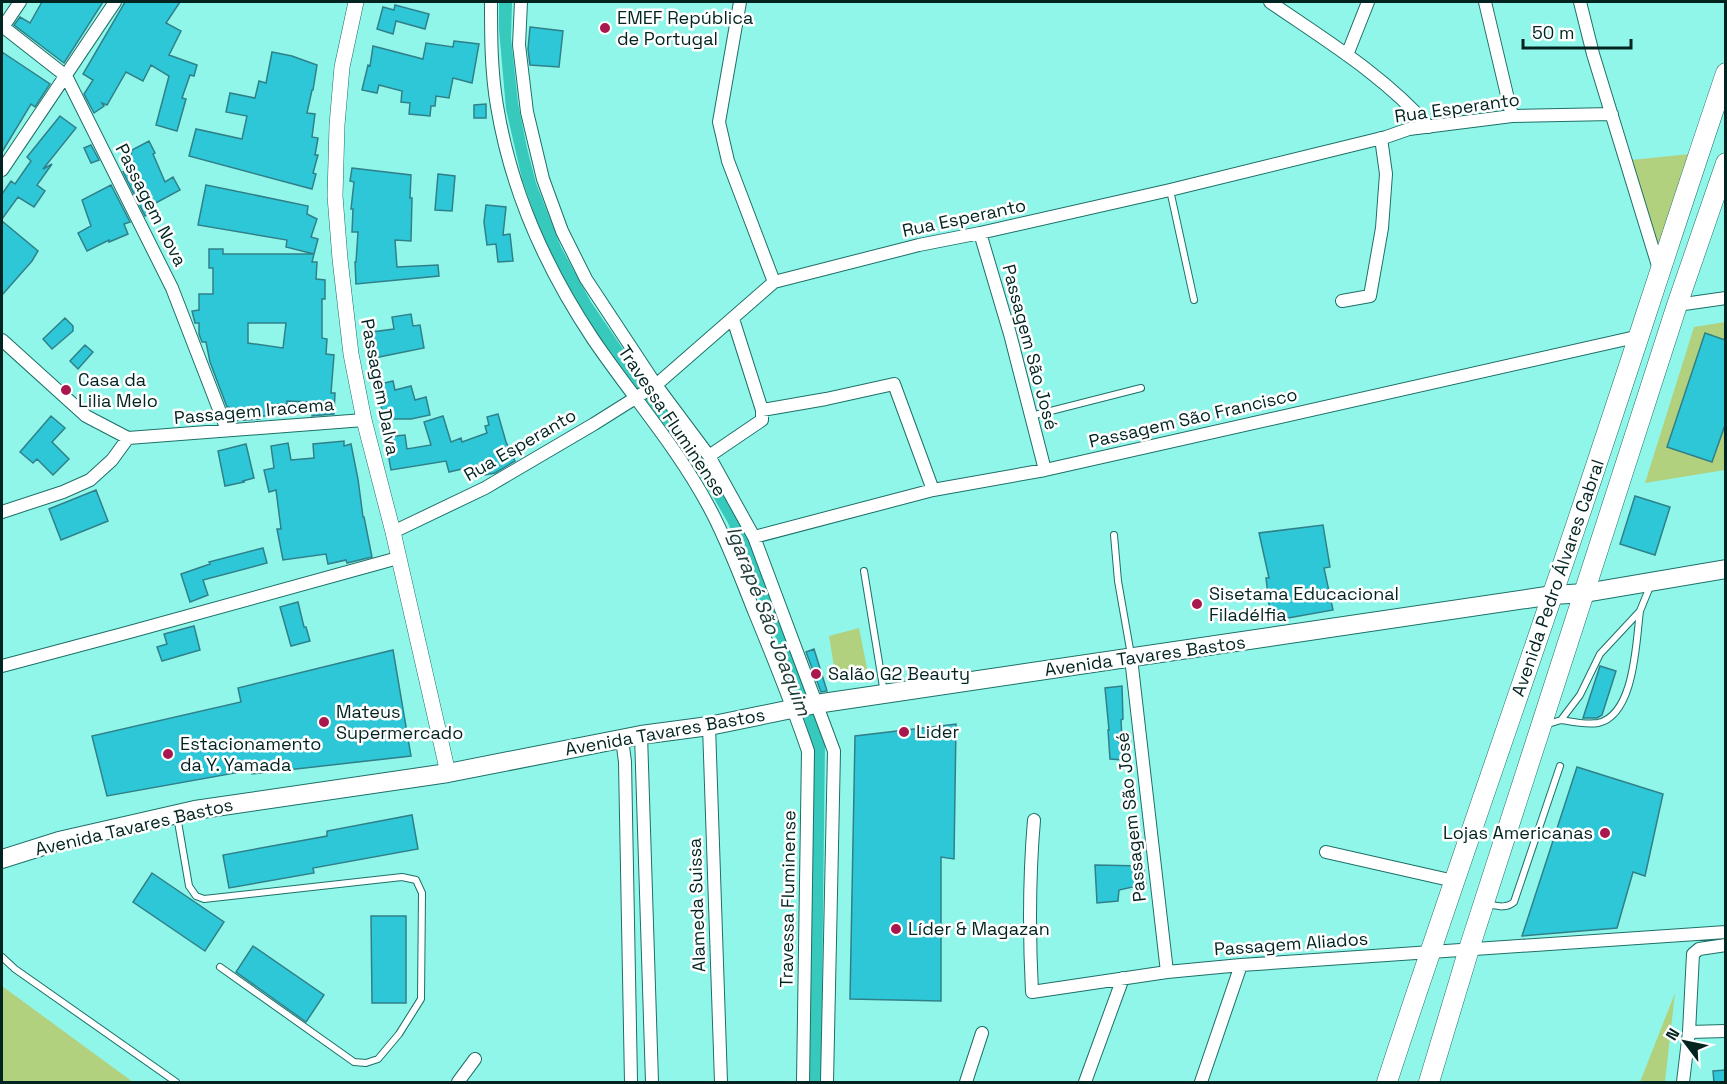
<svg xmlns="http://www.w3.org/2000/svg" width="1727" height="1084" viewBox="0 0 1727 1084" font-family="'Space Grotesk',sans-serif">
<rect width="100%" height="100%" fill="#91f6ea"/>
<path fill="#b2d17f" d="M 1700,153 L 1660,270 L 1631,160 Z
M 1725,322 L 1725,470 L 1645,483 L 1694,327 Z
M 859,628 L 868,673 L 836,679 L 829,636 Z
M 2,986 L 133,1082 L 2,1082 Z
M 1675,993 L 1665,1082 L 1640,1082 Z"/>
<path fill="#36c9bc" d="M 499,2 L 512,2 L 511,38 L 518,103 L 527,148 L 536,183 L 561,247 L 591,302 L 625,352 L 711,469 L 748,535 L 825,743 L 821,1082 L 807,1082 L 813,745 L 780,648 L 728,523 L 711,493 L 693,464 L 593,328 L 560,272 L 539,228 L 522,179 L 506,109 L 499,29 Z"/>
<path fill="#2ec7d7" stroke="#308089" stroke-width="1.5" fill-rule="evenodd" d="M 42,2 L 103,2 L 64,63 L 14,25 L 20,17 L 30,23 Z
M 125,2 L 180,2 L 166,23 L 181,31 L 169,55 L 197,65 L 194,76 L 190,75 L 182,98 L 186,99 L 177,131 L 156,125 L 169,76 L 151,65 L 143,81 L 126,72 L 107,105 L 102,103 L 104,106 L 94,113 L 84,94 L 93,80 L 83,74 Z
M 395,5 L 429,14 L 425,29 L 396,21 L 393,34 L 377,29 L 383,7 L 394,10 Z
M 530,27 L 563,31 L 559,67 L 530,65 L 528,49 Z
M 454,41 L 479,44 L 472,83 L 453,78 L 449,98 L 436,96 L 435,106 L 431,106 L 430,116 L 409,114 L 410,103 L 401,102 L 402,91 L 379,85 L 377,93 L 362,90 L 368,65 L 370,66 L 373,46 L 423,59 L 426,43 L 453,47 Z
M 2,52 L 50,84 L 35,107 L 31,104 L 2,152 Z
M 272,52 L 292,56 L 317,65 L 313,90 L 312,90 L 307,113 L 315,114 L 312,137 L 318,138 L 315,155 L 318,155 L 313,173 L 316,174 L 312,189 L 189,156 L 196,129 L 242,139 L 247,116 L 226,112 L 230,93 L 255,98 L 259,81 L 266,83 Z
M 486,104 L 486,118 L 474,118 L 474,105 Z
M 60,116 L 76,128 L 43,169 L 52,164 L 37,185 L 45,191 L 34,207 L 18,197 L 2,219 L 2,194 L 11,181 L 15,184 L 31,161 L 27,157 Z
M 149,141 L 155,153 L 153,154 L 165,182 L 173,177 L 180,190 L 152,205 L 154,212 L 145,216 L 123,172 L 128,170 L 132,174 L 128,167 L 132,150 Z
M 91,145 L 99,160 L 91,163 L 84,148 Z
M 352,168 L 411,175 L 410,198 L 412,198 L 411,241 L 395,240 L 397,267 L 438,265 L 439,276 L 356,284 L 355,262 L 356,262 L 358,232 L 352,232 L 353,209 L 351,209 L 354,182 L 350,181 Z
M 438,174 L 455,176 L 452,211 L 435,210 Z
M 111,185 L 130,222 L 124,224 L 128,234 L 109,242 L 109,240 L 87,251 L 78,233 L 91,226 L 82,200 Z
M 206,185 L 308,206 L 307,214 L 317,219 L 311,237 L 318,239 L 314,254 L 286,247 L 287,240 L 198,225 Z
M 486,205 L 506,207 L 503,235 L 510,234 L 513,261 L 498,262 L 496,244 L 487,245 L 484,222 Z
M 2,221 L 38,251 L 32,261 L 2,295 Z
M 209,249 L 223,249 L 223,254 L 314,254 L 312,262 L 317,262 L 316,279 L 325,280 L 325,299 L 322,299 L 322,338 L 327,339 L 326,354 L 334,355 L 331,393 L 335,393 L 334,414 L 312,416 L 312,402 L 287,401 L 287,404 L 268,405 L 268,416 L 260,416 L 260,419 L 232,421 L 229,407 L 227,407 L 210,362 L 206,342 L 202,342 L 199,334 L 199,323 L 195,323 L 192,311 L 199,310 L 199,294 L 213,294 L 213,268 L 209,268 ZM 248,323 L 286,323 L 283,348 L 248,343 Z
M 411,314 L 413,326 L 420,325 L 424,348 L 369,359 L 364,333 L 394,329 L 392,317 Z
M 65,318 L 73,326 L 73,331 L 52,349 L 43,339 Z
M 1705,333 L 1725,340 L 1725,425 L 1712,462 L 1667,447 Z
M 85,345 L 93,352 L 78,369 L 70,361 Z
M 393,381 L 395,390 L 411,386 L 415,400 L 426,397 L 430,415 L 411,419 L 384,419 L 376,385 Z
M 498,414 L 506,442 L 515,461 L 495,473 L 484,475 L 483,464 L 449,472 L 446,461 L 391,470 L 385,437 L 405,435 L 407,449 L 431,445 L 424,422 L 443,416 L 451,442 L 461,438 L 462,442 L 487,433 L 485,426 L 489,425 L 487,417 Z
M 51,416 L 65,428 L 52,442 L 69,459 L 53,475 L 37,459 L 33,463 L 20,452 Z
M 344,441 L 344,446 L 351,444 L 358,479 L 363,517 L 364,517 L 372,557 L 347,563 L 346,560 L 328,564 L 326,554 L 283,560 L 277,529 L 281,529 L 276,490 L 269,492 L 264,470 L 274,468 L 271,446 L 288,443 L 291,460 L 314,458 L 313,444 Z
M 246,444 L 254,478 L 243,481 L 244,482 L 225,486 L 218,451 Z
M 96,490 L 108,521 L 61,540 L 49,509 Z
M 1635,496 L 1670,507 L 1655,555 L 1620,544 Z
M 1323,525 L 1330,567 L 1324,568 L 1333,610 L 1271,621 L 1266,578 L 1269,578 L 1259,533 Z
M 263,548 L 267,563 L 203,580 L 208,595 L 190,602 L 181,574 L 210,564 L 209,562 Z
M 298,602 L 304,627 L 306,627 L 310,641 L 291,646 L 280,607 Z
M 194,626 L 200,650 L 162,661 L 157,647 L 167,644 L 164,634 Z
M 814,649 L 827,691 L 821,692 L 806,652 Z
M 393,650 L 411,756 L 252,774 L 251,770 L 107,796 L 92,736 L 241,702 L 238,688 Z
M 1600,666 L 1616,671 L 1602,715 L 1597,718 L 1583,718 Z
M 1122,686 L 1123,719 L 1121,720 L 1123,760 L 1110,759 L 1108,730 L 1109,730 L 1105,688 Z
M 956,724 L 954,859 L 941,857 L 941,1001 L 850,999 L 855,736 Z
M 1577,767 L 1663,794 L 1645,876 L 1633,872 L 1617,928 L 1522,936 Z
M 412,815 L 418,849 L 313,868 L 314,873 L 229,888 L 223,855 L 327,836 L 327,831 Z
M 1095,865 L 1143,866 L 1146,884 L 1119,890 L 1118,901 L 1097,903 Z
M 152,873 L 224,922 L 205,951 L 133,902 Z
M 371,916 L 406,916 L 406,1003 L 372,1003 Z
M 253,946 L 324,995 L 306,1022 L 236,972 Z
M 1725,1070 L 1725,1083 L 1714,1083 L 1713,1071 Z"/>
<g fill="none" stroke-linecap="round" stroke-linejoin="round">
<g stroke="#1d7068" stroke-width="8">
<path id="service" d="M 1170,190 L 1194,300
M 1031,416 L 1141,388
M 1114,535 L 1118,581 L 1131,655
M 864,571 L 884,693
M 1561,720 C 1573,722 1586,725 1598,723 C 1635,715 1636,641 1640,611
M 1545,725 L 1561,720 L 1580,695 L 1600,654 L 1640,611 L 1651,584
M 177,816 L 189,886 L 196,896 L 204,899 L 402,877 L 416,880 L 422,893 L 421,999 L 399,1034 L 378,1059 L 366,1063 L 354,1062 L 220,967
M 1487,904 C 1497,906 1506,909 1514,902 L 1560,766
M 2,957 L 15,969 L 176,1082"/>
</g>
<g stroke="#1d7068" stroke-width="14">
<path id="minor" d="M 491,2 C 491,36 491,71 497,106 C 511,191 545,267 593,339 C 631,395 677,447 709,507 C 727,540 740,576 754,611 C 773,657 792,704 808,751 L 803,1082
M 521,2 L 519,45 L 527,112 L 543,179 L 562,231 L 586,279 L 656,385 L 709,456 L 754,537 L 834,751 L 827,1082
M 740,2 L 719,122 L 728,161 L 774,282
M 1270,2 C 1325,40 1385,76 1429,127
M 1485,2 L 1512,116
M 1580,2 L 1593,54 L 1659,269
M 2,26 L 66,76 L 172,288 L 227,430
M 3,27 L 20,2
M 1347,55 L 1368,2
M 2,170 L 115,2
M 980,233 L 1010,334 L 1045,470
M 1342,301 L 1370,296 L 1382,228 L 1386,174 L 1381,138
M 1677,305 L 1726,298
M 2,340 L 86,416 L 128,438 L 364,420
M 762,410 L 826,399 L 894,384 L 933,490
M 709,456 L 762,420 L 762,410 L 733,319
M 2,512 L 63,492 L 90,480 L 112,460 L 128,438
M 393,532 L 485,488 L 594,424 L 656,385 L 774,282 L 919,245 L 980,233 L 1170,190 L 1386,137 L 1409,129 L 1512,116 L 1612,114
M 754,537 L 933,490 L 1045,470 L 1640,336
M 1131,658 L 1167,972
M 2,666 L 126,633 L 398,558
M 709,726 L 721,1082
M 641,735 L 652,1082
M 622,739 L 625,762 L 631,1082
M 1034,820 C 1029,878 1029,934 1032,992 L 1167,972 L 1241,965 L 1726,932
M 1326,852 L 1454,881
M 1726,945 L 1699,949 L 1693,954 L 1689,1032 L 1726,1031
M 458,1082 L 475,1059
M 966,1082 L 982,1033
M 1085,1082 L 1123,978
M 1201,1082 L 1241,965
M 1683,1082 L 1689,1032"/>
</g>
<g stroke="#1d7068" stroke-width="16">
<path id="tertiary" d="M 356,2 L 342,67 L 337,125 L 335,196 L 340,259 L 351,354 L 364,420 L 393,532 L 448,773"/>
</g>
<g stroke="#1d7068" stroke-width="20">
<path id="secondary" d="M 2,859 L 59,841 L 195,810 L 448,773 L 641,735 L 709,726 L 816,704 L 1553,595 L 1585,593 L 1726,569"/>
</g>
<g stroke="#1d7068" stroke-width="21">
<path id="primary" d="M 1387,1082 C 1440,920 1497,758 1552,596 C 1612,422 1667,247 1726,73
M 1429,1082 L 1469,949 L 1677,305 L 1726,163"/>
</g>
<use href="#service" stroke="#fff" stroke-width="6"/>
<use href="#minor" stroke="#fff" stroke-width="12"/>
<use href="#tertiary" stroke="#fff" stroke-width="15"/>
<use href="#secondary" stroke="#fff" stroke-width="18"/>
<use href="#primary" stroke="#fff" stroke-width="20"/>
</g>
<g fill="#a9174f" stroke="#fff" stroke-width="2">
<circle cx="605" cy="28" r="6"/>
<circle cx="66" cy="390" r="6"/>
<circle cx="1197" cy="604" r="6"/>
<circle cx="816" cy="674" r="6"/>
<circle cx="324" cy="722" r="6"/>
<circle cx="904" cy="732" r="6"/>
<circle cx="168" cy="754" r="6"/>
<circle cx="1605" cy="833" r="6"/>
<circle cx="896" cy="929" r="6"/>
</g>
<g text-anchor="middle" stroke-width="5" stroke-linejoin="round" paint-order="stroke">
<g font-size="18" fill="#022421" stroke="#fff" text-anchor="start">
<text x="617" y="24">EMEF República<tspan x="617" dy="21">de Portugal</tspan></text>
<text x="78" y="386">Casa da<tspan x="78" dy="21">Lilia Melo</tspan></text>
<text x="1209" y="600">Sisetama Educacional<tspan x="1209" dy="21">Filadélfia</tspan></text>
<text x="828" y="680">Salão G2 Beauty</text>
<text x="336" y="718">Mateus<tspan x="336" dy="21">Supermercado</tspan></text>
<text x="916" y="738">Lider</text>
<text x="180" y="750">Estacionamento<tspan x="180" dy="21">da Y. Yamada</tspan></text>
<text x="1593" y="839" text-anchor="end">Lojas Americanas</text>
<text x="908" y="935">Líder &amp; Magazan</text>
</g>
<g font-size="18" fill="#022421" stroke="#fff">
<text transform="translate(1457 108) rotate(-8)" y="6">Rua Esperanto</text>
<text transform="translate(151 205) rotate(63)" y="6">Passagem Nova</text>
<text transform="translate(964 218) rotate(-12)" y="6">Rua Esperanto</text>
<text transform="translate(1030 347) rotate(75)" y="6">Passagem São José</text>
<text transform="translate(380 387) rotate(79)" y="6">Passagem Dalva</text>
<text transform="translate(254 411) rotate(-5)" y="6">Passagem Iracema</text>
<text transform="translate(1193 418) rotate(-13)" y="6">Passagem São Francisco</text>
<text transform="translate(672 421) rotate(56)" y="6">Travessa Fluminense</text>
<text transform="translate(520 445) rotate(-30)" y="6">Rua Esperanto</text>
<text transform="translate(1558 578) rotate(-71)" y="6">Avenida Pedro Álvares Cabral</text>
<text transform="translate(1145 656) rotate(-8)" y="6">Avenida Tavares Bastos</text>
<text transform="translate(665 732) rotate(-10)" y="6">Avenida Tavares Bastos</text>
<text transform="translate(1131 817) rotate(-96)" y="6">Passagem São José</text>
<text transform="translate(134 827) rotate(-13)" y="6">Avenida Tavares Bastos</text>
<text transform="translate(788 899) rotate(-89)" y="6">Travessa Fluminense</text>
<text transform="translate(697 905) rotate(-92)" y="6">Alameda Suissa</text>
<text transform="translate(1291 944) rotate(-4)" y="6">Passagem Aliados</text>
</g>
<g font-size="20" font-style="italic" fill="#203d3a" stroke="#fff">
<text transform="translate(769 621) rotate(69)" y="7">Igarapé São Joaquim</text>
</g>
</g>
<rect width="1727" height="1084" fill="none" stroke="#022421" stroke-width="6"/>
<g transform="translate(1685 1042) rotate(302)" stroke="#ffffff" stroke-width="4.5" paint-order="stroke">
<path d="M0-4.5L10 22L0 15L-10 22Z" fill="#022421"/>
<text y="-9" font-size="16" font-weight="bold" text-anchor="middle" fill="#022421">N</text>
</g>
<path d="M1523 39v9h108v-9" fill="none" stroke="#022421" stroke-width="3"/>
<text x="1532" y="39" font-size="18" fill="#022421" stroke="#ffffff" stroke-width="4.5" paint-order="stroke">50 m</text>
</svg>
